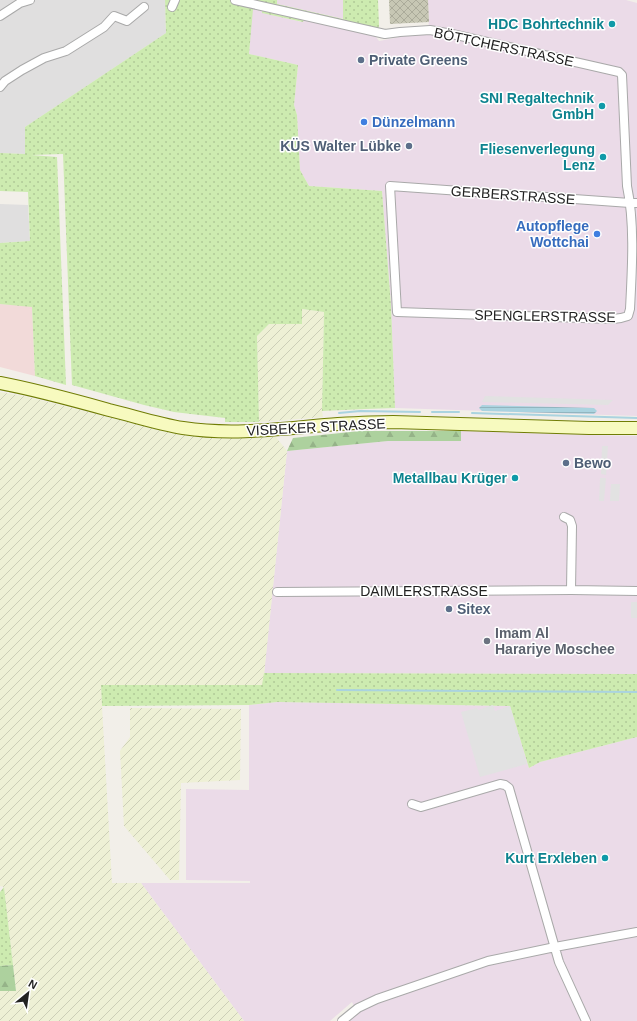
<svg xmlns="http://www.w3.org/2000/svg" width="637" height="1021" viewBox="0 0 637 1021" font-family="Helvetica,sans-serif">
<defs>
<pattern id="construction-cross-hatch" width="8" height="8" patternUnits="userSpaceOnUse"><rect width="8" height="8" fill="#c7c7b4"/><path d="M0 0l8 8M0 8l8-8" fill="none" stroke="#abab9a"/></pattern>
<pattern id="farmland-furrows" width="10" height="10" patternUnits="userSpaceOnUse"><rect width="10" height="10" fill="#eef0d5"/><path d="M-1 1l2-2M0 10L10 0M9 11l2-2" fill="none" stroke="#ccceb7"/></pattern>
<pattern id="grass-dots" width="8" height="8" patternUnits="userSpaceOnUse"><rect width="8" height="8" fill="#cdebb0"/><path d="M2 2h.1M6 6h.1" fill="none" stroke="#b0c997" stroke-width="1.8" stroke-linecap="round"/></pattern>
<pattern id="forest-firs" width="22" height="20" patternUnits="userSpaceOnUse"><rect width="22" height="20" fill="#add19e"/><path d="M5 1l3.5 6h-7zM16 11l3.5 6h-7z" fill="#95b388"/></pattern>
<pattern id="water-rules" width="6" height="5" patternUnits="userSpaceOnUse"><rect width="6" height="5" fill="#aad3df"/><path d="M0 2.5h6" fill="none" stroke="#92b5bf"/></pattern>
</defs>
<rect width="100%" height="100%" fill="#f2efe9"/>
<path fill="#e0dfdf" d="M 0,0 L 165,0 L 166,33 L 25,127 L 26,154 L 0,153 Z
M 0,204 L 28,205 L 30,241 L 0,243 Z"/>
<path fill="#f2dad9" d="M 0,304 L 32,306 L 35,376 L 0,367 Z"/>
<path fill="#ebdbe8" d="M 277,0 L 343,0 L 344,19 L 277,4 Z
M 428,0 L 626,0 L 637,3 L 637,416 L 395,408 L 391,305 L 382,191 L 309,186 L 300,170 L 297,115 L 294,105 L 298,65 L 249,54 L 252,9 L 263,11 L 263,13 L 302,22 L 303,20 L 371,35 L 376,37 L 379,41 L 395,38 L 402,36 L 429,34 Z
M 461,431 L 589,435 L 637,436 L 637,674 L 264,673 L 287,451 L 388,441 L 461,441 Z
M 277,702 L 510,706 L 529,768 L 540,762 L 637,737 L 637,1021 L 347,1021 L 357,1013 L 352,1002 L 330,1021 L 244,1021 L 141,883 L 250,883 L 250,881 L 186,880 L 186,789 L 249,790 L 249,705 Z"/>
<path fill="url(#construction-cross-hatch)" d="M 389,0 L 428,0 L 429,22 L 390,24 Z"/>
<path fill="url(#farmland-furrows)" d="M 302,309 L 324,312 L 322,411 L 323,417 L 259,422 L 257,336 L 269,324 L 302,324 Z
M 0,392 L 28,397 L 152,428 L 183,434 L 210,437 L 239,438 L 276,437 L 287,451 L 263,685 L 101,685 L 102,706 L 112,883 L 141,883 L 244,1021 L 0,1021 L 0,991 L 16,991 L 4,887 L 0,886 Z
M 130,708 L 241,709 L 240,780 L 181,783 L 179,880 L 170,880 L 124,826 L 120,751 L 130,737 Z"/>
<path fill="url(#grass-dots)" d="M 165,0 L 277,0 L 277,4 L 343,19 L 343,0 L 378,0 L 379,26 L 376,37 L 371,35 L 304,20 L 303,22 L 262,13 L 262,11 L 253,9 L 249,54 L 298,65 L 294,105 L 297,115 L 300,170 L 309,186 L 382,191 L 391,305 L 395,408 L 365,409 L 322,411 L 324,312 L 302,309 L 302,324 L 269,324 L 257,336 L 259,422 L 225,422 L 225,418 L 174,412 L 144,405 L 72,385 L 63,154 L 31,155 L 57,157 L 66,385 L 35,376 L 32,307 L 0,304 L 0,243 L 30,241 L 28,192 L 0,191 L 0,153 L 25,154 L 25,127 L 166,33 Z
M 264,673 L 637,674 L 637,737 L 540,762 L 529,768 L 510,706 L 277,702 L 249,705 L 102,706 L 101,685 L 262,685 Z
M 4,887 L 13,965 L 0,966 L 0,892 Z"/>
<path fill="url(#forest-firs)" d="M 360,431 L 461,431 L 461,441 L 388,441 L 287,451 L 293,438 Z
M 13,965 L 16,991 L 0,991 L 0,966 Z"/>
<path fill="#e2e2e2" d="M 485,396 L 613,400 L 608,405 L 482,402 Z
M 602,446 L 608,446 L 606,475 L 601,474 Z
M 600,478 L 606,478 L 604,501 L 599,501 Z
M 611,484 L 620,484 L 619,501 L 610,501 Z
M 631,602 L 637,602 L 637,618 L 631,618 Z
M 493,705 L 495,711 L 510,706 L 527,764 L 480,777 L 461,712 L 477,708 L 478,710 Z"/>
<path fill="url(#water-rules)" d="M 482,405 L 594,408 L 597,411 L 594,414 L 482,411 L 479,408 Z"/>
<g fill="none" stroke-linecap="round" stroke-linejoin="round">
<path stroke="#aad3df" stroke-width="2" d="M 432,412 L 459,412
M 339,413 L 360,411 L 420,412
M 472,413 L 637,418
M 337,690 L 637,692"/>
<g stroke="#a9a9a9" stroke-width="10">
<path id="street" d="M 235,0 L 385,34 L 400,32 L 430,30 L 452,34 L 619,72 L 622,75 L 627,186 C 635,224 632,270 630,309 L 628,316 L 621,318 L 613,319 L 397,312 L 390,186 L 630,203 L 637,203
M 172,7 L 175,0
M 0,16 L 20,3 L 30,0
M 0,87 L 5,81 L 22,70 L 44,58 L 66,51 L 104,27 L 114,16 L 127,21 L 144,7
M 564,517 L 570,520 L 572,526 L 571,590
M 277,592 L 571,590 L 637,591
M 412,804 L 421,807 L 500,784 L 505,785 L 509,788 L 559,962 L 586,1021
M 342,1021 L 358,1008 L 377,999 L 488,961 L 555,947 L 637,932"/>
</g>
<g stroke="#707d05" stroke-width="14">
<path id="secondary" d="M 0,383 C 37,390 73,400 109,410 C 134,416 158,424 183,428 C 235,436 286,428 338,424 C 356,423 374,422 393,422 L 589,428 L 637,428"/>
</g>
<use href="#street" stroke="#fff" stroke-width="8"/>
<use href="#secondary" stroke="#f7fabf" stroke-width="12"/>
</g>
<g fill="#0f9aa8" stroke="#fff" stroke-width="1.5">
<circle cx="612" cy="24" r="4"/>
<circle cx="602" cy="106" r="4"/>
<circle cx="603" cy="157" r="4"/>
<circle cx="515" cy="478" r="4"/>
<circle cx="605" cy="858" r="4"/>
</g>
<g fill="#5c6f8a" stroke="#fff" stroke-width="1.5">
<circle cx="361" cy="60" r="4"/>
<circle cx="409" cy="146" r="4"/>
<circle cx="566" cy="463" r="4"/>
<circle cx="449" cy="609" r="4"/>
</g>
<g fill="#3f7fe0" stroke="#fff" stroke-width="1.5">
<circle cx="364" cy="122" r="4"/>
<circle cx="597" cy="234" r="4"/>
</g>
<circle fill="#6b7280" stroke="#fff" stroke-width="1.5" cx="487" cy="641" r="4"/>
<g text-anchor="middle" stroke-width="3" stroke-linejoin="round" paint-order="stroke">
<g font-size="14" font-weight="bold" fill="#0d838f" stroke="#fff" text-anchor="end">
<text x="604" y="29">HDC Bohrtechnik</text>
<text x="594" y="103">SNI Regaltechnik<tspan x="594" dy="16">GmbH</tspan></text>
<text x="595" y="154">Fliesenverlegung<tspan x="595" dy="16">Lenz</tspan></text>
<text x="507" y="483">Metallbau Krüger</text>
<text x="597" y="863">Kurt Erxleben</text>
</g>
<g font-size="14" fill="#222" stroke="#fff">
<text transform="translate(504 47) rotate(12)" y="5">BÖTTCHERSTRASSE</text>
<text transform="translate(513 195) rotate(4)" y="5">GERBERSTRASSE</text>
<text transform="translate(545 316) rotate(1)" y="5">SPENGLERSTRASSE</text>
<text transform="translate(316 427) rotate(-3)" y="5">VISBEKER STRASSE</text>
<text x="424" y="596">DAIMLERSTRASSE</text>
</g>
<g font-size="14" font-weight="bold" fill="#4e5e75" stroke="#fff" text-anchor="start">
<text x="369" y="65">Private Greens</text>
<text x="401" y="151" text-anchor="end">KÜS Walter Lübke</text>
<text x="574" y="468">Bewo</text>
<text x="457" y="614">Sitex</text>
</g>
<g font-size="14" font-weight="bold" fill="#366cbe" stroke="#fff" text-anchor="start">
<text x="372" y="127">Dünzelmann</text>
<text x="589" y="231" text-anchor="end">Autopflege<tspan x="589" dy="16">Wottchai</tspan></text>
</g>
<g font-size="14" font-weight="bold" fill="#5b616d" stroke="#fff" text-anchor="start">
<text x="495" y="638">Imam Al<tspan x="495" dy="16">Harariye Moschee</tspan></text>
</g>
</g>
<g transform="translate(28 993) rotate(29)" stroke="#ffffff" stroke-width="3" paint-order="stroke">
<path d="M0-3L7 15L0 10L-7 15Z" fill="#222222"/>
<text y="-6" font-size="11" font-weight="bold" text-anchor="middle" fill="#222222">N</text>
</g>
</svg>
